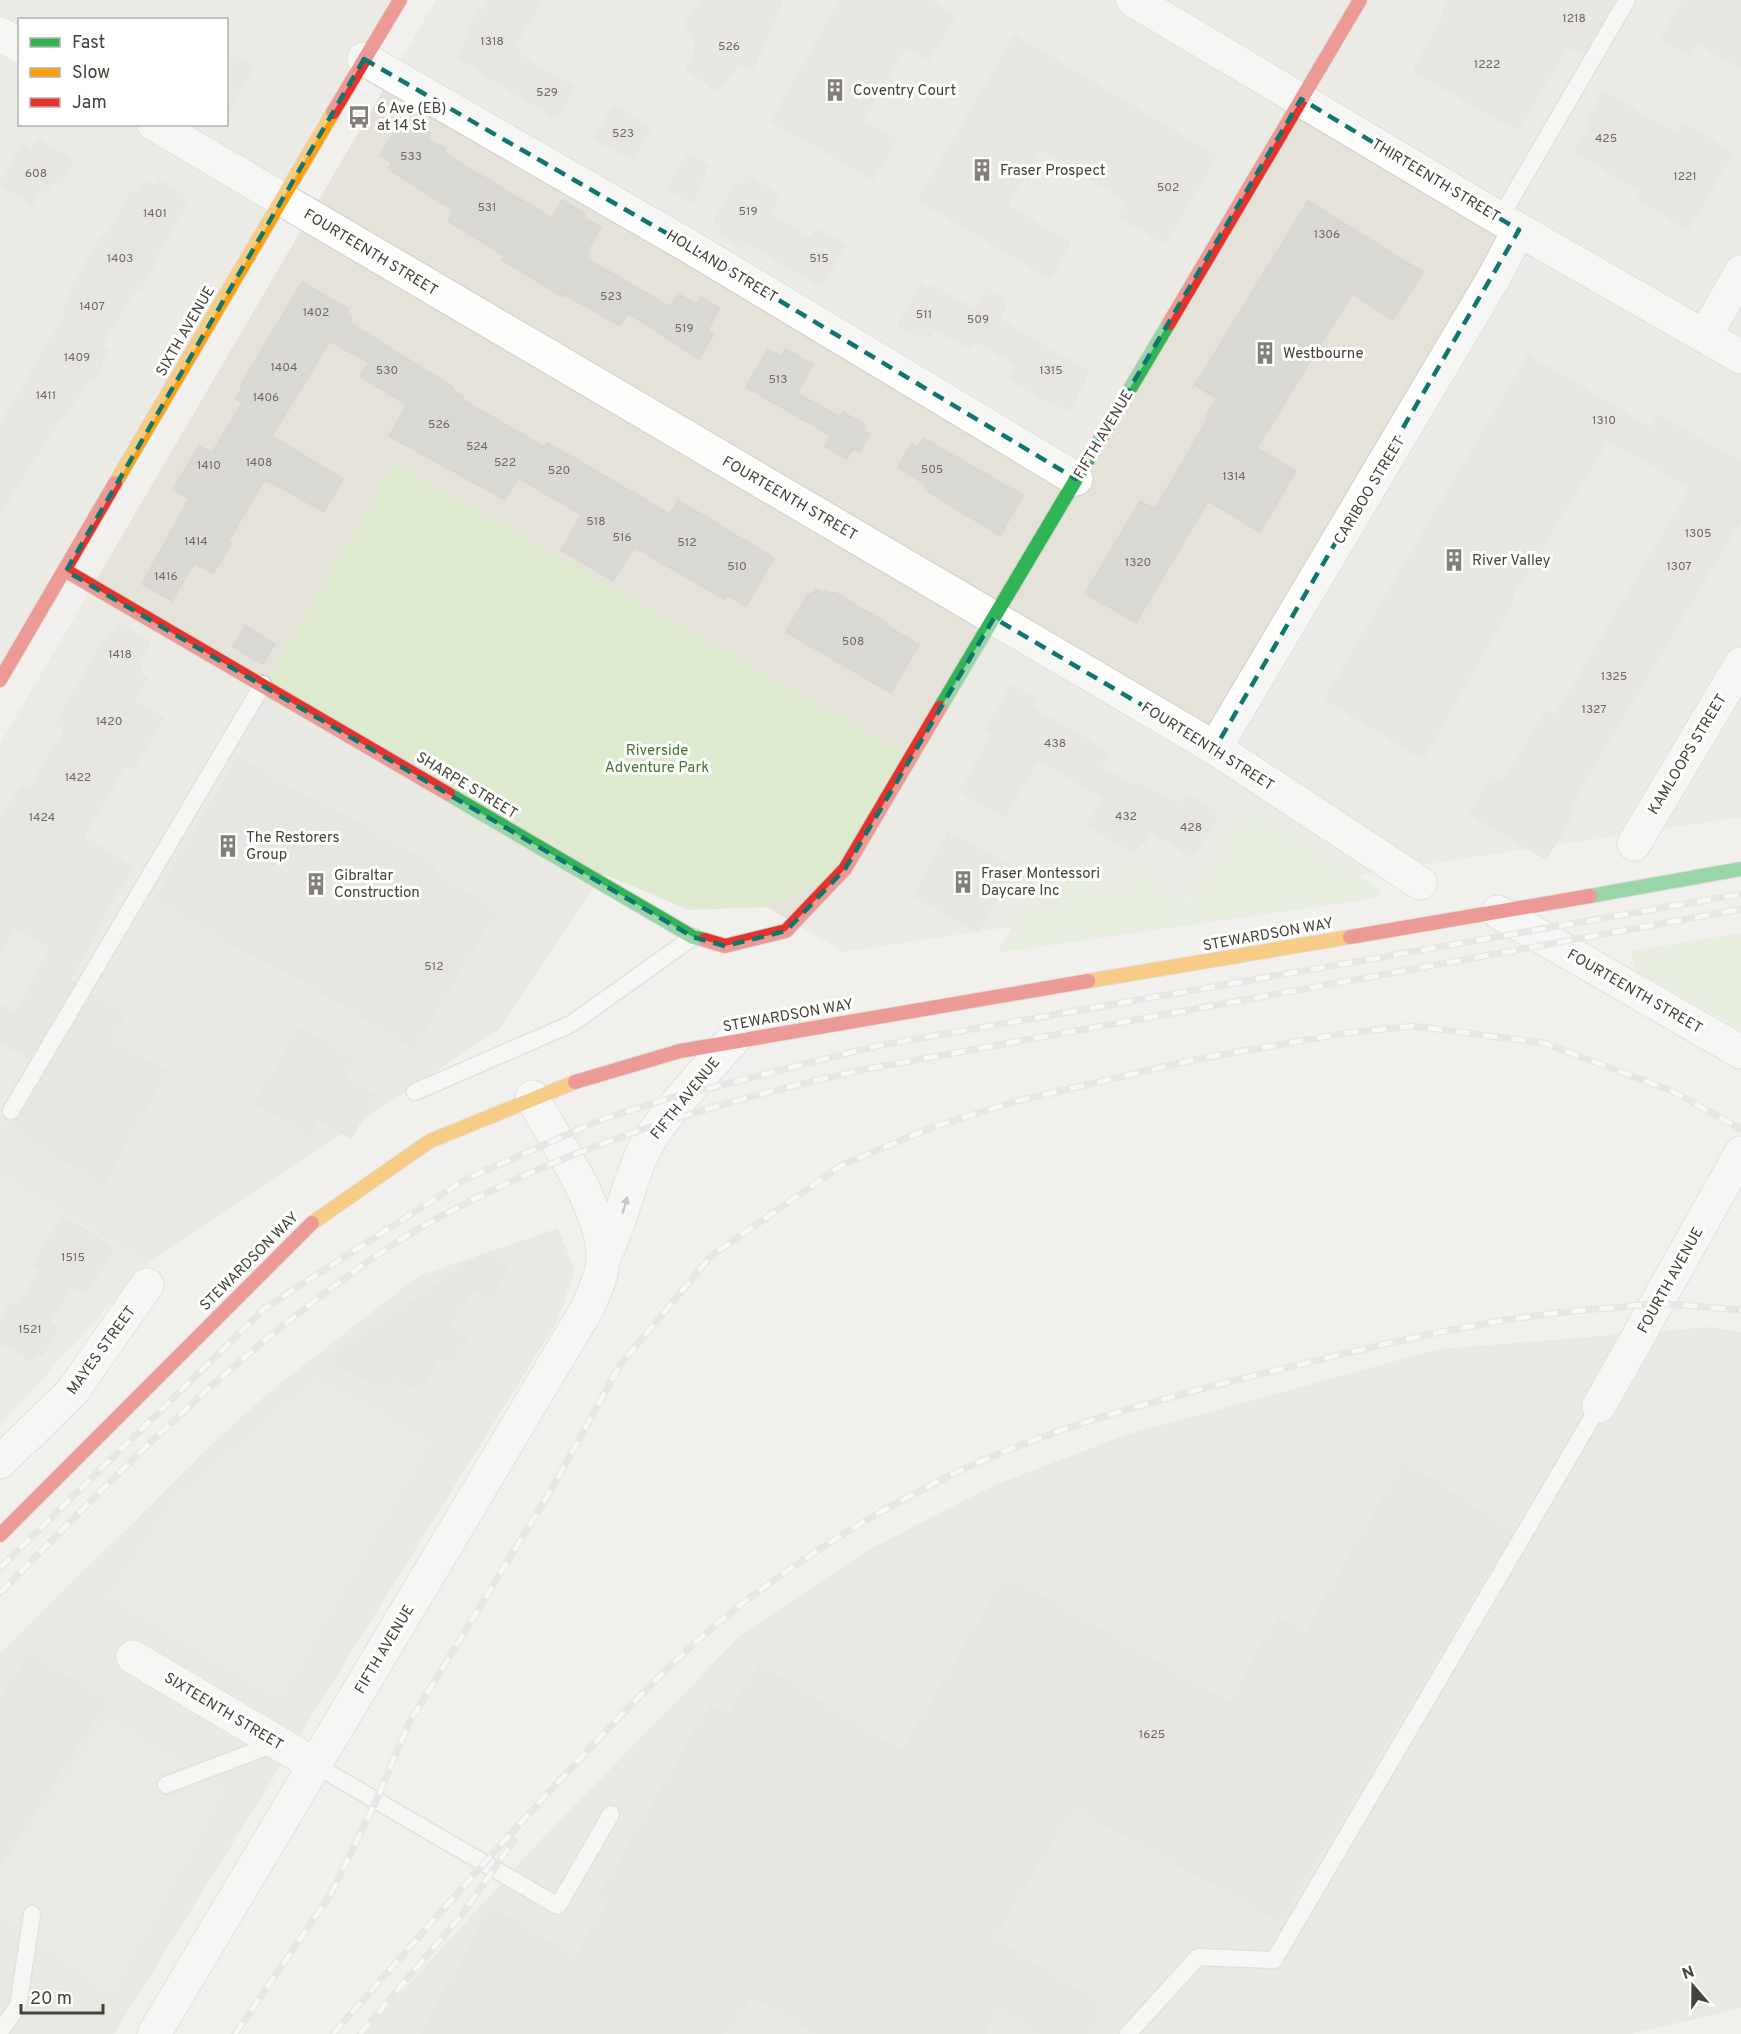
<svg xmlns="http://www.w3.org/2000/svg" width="1741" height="2034" viewBox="0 0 1741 2034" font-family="Overpass,sans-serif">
<rect width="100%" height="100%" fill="#f1f0ec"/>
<path fill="#e5e2da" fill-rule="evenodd" d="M 0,0 L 400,0 L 0,680 ZM 20,20 L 226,20 L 226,124 L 20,124 Z
M 436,0 L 1741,0 L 1741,817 L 844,952 L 766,907 L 846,870 L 268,679 L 0,1126 L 0,744 Z
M 0,1175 L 148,1263 L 0,1425 Z"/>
<path fill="#e1dfda" d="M 268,679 L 603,874 L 500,1029 L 148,1263 L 0,1175 L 0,1126 Z
M 558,1228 L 575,1270 L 558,1320 L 114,2034 L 0,2034 L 0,1653 L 230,1427 L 272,1390 L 418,1276 Z
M 1711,1327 L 1741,1332 L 1741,2008 L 1631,2034 L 363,2034 L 536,1845 L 740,1636 L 866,1551 L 995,1485 L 1125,1435 L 1439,1349 Z"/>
<path fill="#ddeace" d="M 395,464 L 911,757 L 846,870 L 766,907 L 690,910 L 603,874 L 268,679 Z
M 1244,809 L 1381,890 L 1378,898 L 997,953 L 1052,858 L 1114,895 L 1130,868 L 1187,903 Z
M 1741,933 L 1741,1030 L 1634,970 L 1632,951 Z"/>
<path fill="#e1dfdc" d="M 316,1377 L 432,1441 L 280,1701 L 106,1597 L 172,1499 Z
M 109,1716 L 226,1791 L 112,1997 L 0,1915 L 0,1872 Z"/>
<path fill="#dbd9d4" stroke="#d9d7d2" stroke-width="1.5" d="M 490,0 L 542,0 L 514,47 L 519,49 L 517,54 L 575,88 L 556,119 L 457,57 L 471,35 L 466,33 L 479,10 L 483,12 Z
M 702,0 L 783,0 L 753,68 L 739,64 L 716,91 L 686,68 L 694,54 L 695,44 L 693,36 L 685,24 Z
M 841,0 L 928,0 L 955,16 L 928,60 L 905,47 L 862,121 L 896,141 L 873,179 L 772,121 Z
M 1449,0 L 1615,0 L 1583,55 L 1568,46 L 1519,127 L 1515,125 L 1513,128 L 1413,70 L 1444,17 L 1441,15 Z
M 1684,0 L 1741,0 L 1741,68 L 1698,43 L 1690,56 L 1661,39 Z
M 1015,36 L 1216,157 L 1165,243 L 1119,217 L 1128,201 L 1041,149 L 1007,206 L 1071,243 L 1050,278 L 918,200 Z
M 226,52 L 253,67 L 226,114 Z
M 1604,92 L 1676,134 L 1683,123 L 1733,153 L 1688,229 L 1637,199 L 1642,192 L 1575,152 L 1591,124 L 1587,121 Z
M 613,106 L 651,127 L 633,160 L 594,139 Z
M 404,117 L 430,133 L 427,138 L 446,149 L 444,153 L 552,218 L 562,200 L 586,214 L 584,218 L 601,227 L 587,251 L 589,252 L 586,258 L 670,307 L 679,294 L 696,305 L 701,297 L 719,308 L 708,330 L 714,334 L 699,359 L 628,313 L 620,326 L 564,294 L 563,297 L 502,260 L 504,256 L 448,221 L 453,210 L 388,169 L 392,163 L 380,155 Z
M 38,140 L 73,161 L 59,185 L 52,181 L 47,191 L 42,188 L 32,205 L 0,183 L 23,144 L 32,150 Z
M 688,154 L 708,166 L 692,202 L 668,189 Z
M 748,176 L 779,196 L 773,204 L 777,207 L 771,215 L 811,239 L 817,229 L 845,245 L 821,287 L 746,241 L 743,248 L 720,233 L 723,228 L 713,222 L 736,183 L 742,186 Z
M 159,181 L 184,196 L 181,202 L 186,205 L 154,260 L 156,261 L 139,290 L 136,288 L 101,346 L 108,350 L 100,363 L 103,364 L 92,382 L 88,380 L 65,418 L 62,416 L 0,512 L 0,426 L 68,310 L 64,308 L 73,294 L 69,292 L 103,235 L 107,237 L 132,191 L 138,194 L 146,182 L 156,187 Z
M 1308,201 L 1423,272 L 1393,320 L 1352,294 L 1257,448 L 1296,471 L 1260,532 L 1208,501 L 1136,623 L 1085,593 L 1140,501 L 1155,509 L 1209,417 L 1206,416 L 1217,399 L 1195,385 Z
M 302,282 L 349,309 L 346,314 L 352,318 L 350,323 L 453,387 L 451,389 L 464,397 L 463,400 L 545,447 L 547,442 L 670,514 L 678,500 L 774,558 L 746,606 L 727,595 L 724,599 L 634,547 L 613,581 L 561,550 L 582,515 L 518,478 L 505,500 L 389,436 L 407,405 L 360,376 L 369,363 L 330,341 L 272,436 L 343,479 L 324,512 L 265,479 L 228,542 L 231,544 L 213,574 L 194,563 L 172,601 L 142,584 L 189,499 L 173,489 L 199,446 L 212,453 L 242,403 L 236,399 L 243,386 L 241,385 Z
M 921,285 L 929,290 L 932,285 L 975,310 L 986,289 L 1006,300 L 1003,304 L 1006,306 L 999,319 L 1089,372 L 1070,411 L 1053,402 L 1052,405 L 1009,377 L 1016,364 L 975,341 L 970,348 L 934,329 L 930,337 L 919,331 L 917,336 L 898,325 Z
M 768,349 L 781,357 L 785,349 L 813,364 L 797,393 L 840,417 L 843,412 L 866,425 L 863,430 L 870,434 L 860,452 L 853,448 L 847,459 L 825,447 L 830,435 L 746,387 Z
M 1528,356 L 1650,428 L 1657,415 L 1741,462 L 1741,519 L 1568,809 L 1574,813 L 1546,859 L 1470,814 L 1493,775 L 1504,781 L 1546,711 L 1555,717 L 1691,487 L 1608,440 L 1511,598 L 1514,600 L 1423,759 L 1325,699 Z
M 923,438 L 1023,495 L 1000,536 L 924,489 L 926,485 L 898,467 L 911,444 L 917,447 Z
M 815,589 L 823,593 L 825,590 L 833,594 L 834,592 L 889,624 L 888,626 L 919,645 L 891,693 L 786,632 L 808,594 L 811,595 Z
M 118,623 L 151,642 L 138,664 L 142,666 L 138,673 L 147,678 L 133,701 L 163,718 L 134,769 L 126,764 L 83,837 L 132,868 L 98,924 L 101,926 L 69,980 L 74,983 L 30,1059 L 0,1042 L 0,1005 L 16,1014 L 51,947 L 15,927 L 0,953 L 0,820 L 21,785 L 29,790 L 65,730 L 56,724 L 103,642 L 106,643 Z
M 245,626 L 275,644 L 263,664 L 233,647 Z
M 1011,685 L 1036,699 L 1032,708 L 1108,752 L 1100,767 L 1137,787 L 1139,783 L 1179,805 L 1184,798 L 1188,800 L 1190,796 L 1216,812 L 1213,815 L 1217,818 L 1198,850 L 1196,849 L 1191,856 L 1152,831 L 1145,844 L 1141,842 L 1135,852 L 1113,841 L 1087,826 L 1103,797 L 1038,760 L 1004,817 L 960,791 L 993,735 L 986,731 Z
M 238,758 L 331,811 L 332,809 L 402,847 L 435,868 L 432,872 L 497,910 L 414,1048 L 293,975 L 208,931 L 156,898 Z
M 948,833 L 1013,867 L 978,931 L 914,896 Z
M 92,994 L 125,1015 L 109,1040 L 167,1071 L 103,1184 L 14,1129 Z
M 300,1028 L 353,1059 L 344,1076 L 376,1095 L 351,1138 L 318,1119 L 309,1135 L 255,1103 Z
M 62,1216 L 105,1242 L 104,1244 L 113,1250 L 90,1289 L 82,1292 L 72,1286 L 49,1323 L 56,1327 L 53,1331 L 55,1332 L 42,1355 L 37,1352 L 32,1361 L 0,1342 L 0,1320 L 10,1304 L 18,1306 L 41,1268 L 34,1264 Z
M 484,1253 L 508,1267 L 490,1298 L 472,1290 L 449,1326 L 467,1339 L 451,1363 L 439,1355 L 420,1390 L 395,1379 L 386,1391 L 327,1359 Z
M 1404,1462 L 1512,1532 L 1279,1920 L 1073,1807 L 993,1938 L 1104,2007 L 1085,2034 L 1042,2034 L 997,2008 L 985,2034 L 817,2034 L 754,1996 L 722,2034 L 421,2034 L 492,1907 L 575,1958 L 609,1901 L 600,1895 L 710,1706 L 730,1715 L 758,1664 L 902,1752 L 1006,1576 L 1229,1703 L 1278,1617 L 1305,1634 Z
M 30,1654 L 106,1701 L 0,1864 L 0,1699 Z"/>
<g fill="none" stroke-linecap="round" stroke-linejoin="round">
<g stroke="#cfcec9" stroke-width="19">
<path id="lane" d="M 1500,218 L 1627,0
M 415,1092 L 571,1024 L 693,937
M 11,1111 L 263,684
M 315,1765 L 558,1906 L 611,1814
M 166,1785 L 277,1743
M 0,2032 L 18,2006 L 32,1914
M 1128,2034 L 1198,1957 L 1274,1960 L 1599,1406"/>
</g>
<g stroke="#cfcec9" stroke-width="35">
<path id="street" d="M 1133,0 L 1519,230 L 1741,357
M 0,34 L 20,46
M 364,59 L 687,245 L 1076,479
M 154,124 L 1215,748 L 1420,883
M 1705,336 L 1741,272
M 1215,748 L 1493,279 L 1519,230
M 1634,844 L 1741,664
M 1498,912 L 1741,1052
M 603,1259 C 622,1223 627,1184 645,1148 C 662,1115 707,1070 732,1041
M 1599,1406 L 1741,1153
M 0,1462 L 72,1392 L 147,1285
M 133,1657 L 315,1765
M 154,2034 L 587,1309 C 593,1294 602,1278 603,1261 C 606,1213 555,1140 532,1097"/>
</g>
<g stroke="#d0cdc3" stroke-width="16">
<path id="fast" d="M 940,708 L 1169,323
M 448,794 L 693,937 L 705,940
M 1590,896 L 1741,869"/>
</g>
<g stroke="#d0cdc3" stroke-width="16">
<path id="slow" d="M 115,483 L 333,112
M 1088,981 L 1350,937
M 312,1223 L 430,1141 L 575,1082"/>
</g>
<g stroke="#d0cdc3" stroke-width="16">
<path id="jam" d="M 333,112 L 400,0
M 1169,323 L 1360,0
M 66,571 L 448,794
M 0,680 L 115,483
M 1350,937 L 1590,896
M 705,940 L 725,946 L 786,931 L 845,869 L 940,708
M 575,1082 L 680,1051 L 1088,981
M 0,1535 L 312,1223"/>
</g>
<use href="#lane" stroke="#fdfdfc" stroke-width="16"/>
<use href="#street" stroke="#fdfdfc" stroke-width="33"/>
<use href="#fast" stroke="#30b455" stroke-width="14"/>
<use href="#slow" stroke="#ff9f0a" stroke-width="14"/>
<use href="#jam" stroke="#e5322d" stroke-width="14"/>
<g stroke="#dadad9" stroke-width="7">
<path id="rail" d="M 0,1568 L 265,1308 L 464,1180 L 603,1119 L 667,1099 L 876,1046 L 1741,894
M 0,1593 C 99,1492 192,1396 304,1309 C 343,1279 384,1248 427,1224 C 565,1147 713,1102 867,1069 L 1741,909
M 235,2034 L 331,1894 L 376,1801 L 409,1723 L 551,1490 L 620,1365 L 711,1256 L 842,1165 L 933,1127 L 1017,1101 L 1197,1059 L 1346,1033 L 1413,1026 L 1544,1043 L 1672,1091 L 1741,1129
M 333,2034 C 414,1943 494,1850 577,1762 C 632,1703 688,1644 752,1596 C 814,1550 881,1509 951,1475 C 1061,1422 1180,1394 1298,1365 C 1403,1339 1500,1316 1608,1308 C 1625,1307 1642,1304 1658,1304 C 1686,1304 1714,1308 1741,1310
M 360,2034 L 464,1912 L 514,1840"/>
</g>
<use href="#rail" stroke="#fff" stroke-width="4.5" stroke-dasharray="14" stroke-linecap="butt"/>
</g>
<defs><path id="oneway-solid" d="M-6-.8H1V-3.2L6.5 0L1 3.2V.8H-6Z" transform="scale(1.5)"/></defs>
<use fill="#999690" href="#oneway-solid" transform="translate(625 1205) rotate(-74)"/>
<path d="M0 0H1741V2034H0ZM 364,59 L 687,245 L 1076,479 L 1301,99 L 1519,230 L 1215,748 L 994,618 L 845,869 L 786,931 L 725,946 L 693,937 L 66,571 Z" fill="#f1f0ec" fill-opacity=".55" fill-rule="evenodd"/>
<path fill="none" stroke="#0f766e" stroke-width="4.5" stroke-dasharray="12 8" stroke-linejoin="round" d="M 364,59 L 687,245 L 1076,479 L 1301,99 L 1519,230 L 1215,748 L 994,618 L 845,869 L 786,931 L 725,946 L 693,937 L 66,571 Z"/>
<defs>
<g id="building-bare" transform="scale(1.8)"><path d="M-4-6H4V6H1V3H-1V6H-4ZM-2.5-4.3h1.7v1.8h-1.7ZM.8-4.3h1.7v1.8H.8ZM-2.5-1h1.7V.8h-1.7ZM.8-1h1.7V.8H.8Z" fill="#827f77" stroke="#fff" stroke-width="2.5" paint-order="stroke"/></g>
<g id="bus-bare" transform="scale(1.8)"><path d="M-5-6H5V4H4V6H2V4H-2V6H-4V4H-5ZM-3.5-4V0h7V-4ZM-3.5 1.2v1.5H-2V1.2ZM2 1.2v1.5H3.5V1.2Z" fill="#827f77" stroke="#fff" stroke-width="2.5" paint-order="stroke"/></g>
</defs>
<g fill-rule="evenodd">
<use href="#building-bare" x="835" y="90"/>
<use href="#bus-bare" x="359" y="117"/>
<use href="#building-bare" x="982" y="170"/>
<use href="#building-bare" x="1265" y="353"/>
<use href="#building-bare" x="1454" y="560"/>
<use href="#building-bare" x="228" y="846"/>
<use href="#building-bare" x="963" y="882"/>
<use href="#building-bare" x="316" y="884"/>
</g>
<g text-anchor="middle" stroke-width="6" stroke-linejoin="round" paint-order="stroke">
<g font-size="12" fill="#6d6860">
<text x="1574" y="22">1218</text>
<text x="492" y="45">1318</text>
<text x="729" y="50">526</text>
<text x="1487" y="68">1222</text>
<text x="547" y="96">529</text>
<text x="623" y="137">523</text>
<text x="1606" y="142">425</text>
<text x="411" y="160">533</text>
<text x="36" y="177">608</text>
<text x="1685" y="180">1221</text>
<text x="1168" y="191">502</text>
<text x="487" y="211">531</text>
<text x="748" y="215">519</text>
<text x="155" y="217">1401</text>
<text x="1327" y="238">1306</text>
<text x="120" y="262">1403</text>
<text x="819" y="262">515</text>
<text x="611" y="300">523</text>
<text x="92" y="310">1407</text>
<text x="316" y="316">1402</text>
<text x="924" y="318">511</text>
<text x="978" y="323">509</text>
<text x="684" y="332">519</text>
<text x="77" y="361">1409</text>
<text x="284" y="371">1404</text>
<text x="387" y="374">530</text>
<text x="1051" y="374">1315</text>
<text x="778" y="383">513</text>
<text x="46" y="399">1411</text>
<text x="266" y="401">1406</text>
<text x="1604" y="424">1310</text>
<text x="439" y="428">526</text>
<text x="477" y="450">524</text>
<text x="259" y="466">1408</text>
<text x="505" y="466">522</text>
<text x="209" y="469">1410</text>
<text x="932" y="473">505</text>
<text x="559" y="474">520</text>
<text x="1234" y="480">1314</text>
<text x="596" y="525">518</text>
<text x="1698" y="537">1305</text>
<text x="622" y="541">516</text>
<text x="196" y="545">1414</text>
<text x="687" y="546">512</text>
<text x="1138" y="566">1320</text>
<text x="737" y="570">510</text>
<text x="1679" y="570">1307</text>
<text x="166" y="580">1416</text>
<text x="853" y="645">508</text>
<text x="120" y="658">1418</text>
<text x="1614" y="680">1325</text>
<text x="1594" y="713">1327</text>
<text x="109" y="725">1420</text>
<text x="1055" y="747">438</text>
<text x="78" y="781">1422</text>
<text x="1126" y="820">432</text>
<text x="42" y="821">1424</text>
<text x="1191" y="831">428</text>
<text x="434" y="970">512</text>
<text x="73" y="1261">1515</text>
<text x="30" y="1333">1521</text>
<text x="1152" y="1738">1625</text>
</g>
<g font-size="15" fill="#474238" stroke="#fff" text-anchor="start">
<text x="853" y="95">Coventry Court</text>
<text x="377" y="113">6 Ave (EB)<tspan x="377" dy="17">at 14 St</tspan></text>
<text x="1000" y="175">Fraser Prospect</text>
<text x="1283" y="358">Westbourne</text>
<text x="1472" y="565">River Valley</text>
<text x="246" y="842">The Restorers<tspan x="246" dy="17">Group</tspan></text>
<text x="981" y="878">Fraser Montessori<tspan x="981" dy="17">Daycare Inc</tspan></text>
<text x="334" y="880">Gibraltar<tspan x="334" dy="17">Construction</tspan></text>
</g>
<g font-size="15" fill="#474238" stroke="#fff">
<text transform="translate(1436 180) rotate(31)" y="5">THIRTEENTH STREET</text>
<text transform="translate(371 252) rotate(31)" y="5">FOURTEENTH STREET</text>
<text transform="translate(722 266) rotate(31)" y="5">HOLLAND STREET</text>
<text transform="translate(185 331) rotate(-60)" y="5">SIXTH AVENUE</text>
<text transform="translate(1103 434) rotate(-59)" y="5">FIFTH AVENUE</text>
<text transform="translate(1369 490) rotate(-59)" y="5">CARIBOO STREET</text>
<text transform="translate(790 498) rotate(30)" y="5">FOURTEENTH STREET</text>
<text transform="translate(1208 746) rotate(32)" y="5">FOURTEENTH STREET</text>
<text transform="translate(1687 754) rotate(-59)" y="5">KAMLOOPS STREET</text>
<text transform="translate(467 785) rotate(31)" y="5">SHARPE STREET</text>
<text transform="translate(1268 934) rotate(-10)" y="5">STEWARDSON WAY</text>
<text transform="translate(1635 991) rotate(30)" y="5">FOURTEENTH STREET</text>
<text transform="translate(788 1015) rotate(-10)" y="5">STEWARDSON WAY</text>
<text transform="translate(685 1098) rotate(-51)" y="5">FIFTH AVENUE</text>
<text transform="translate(249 1261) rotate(-45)" y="5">STEWARDSON WAY</text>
<text transform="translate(1670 1280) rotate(-61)" y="5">FOURTH AVENUE</text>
<text transform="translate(101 1350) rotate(-54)" y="5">MAYES STREET</text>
<text transform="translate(384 1649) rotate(-59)" y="5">FIFTH AVENUE</text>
<text transform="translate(224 1711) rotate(31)" y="5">SIXTEENTH STREET</text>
</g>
<g font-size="15" fill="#46772e" stroke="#fff">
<text x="657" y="755">Riverside<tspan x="657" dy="17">Adventure Park</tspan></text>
</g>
</g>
<rect x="18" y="18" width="210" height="108" fill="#ffffff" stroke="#b5b3af" stroke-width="1.5"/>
<rect x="30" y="38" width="30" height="9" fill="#30b455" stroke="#b5b3af" stroke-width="1.5"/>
<text x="72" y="48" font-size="18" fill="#474238">Fast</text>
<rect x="30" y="68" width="30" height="9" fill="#ff9f0a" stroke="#b5b3af" stroke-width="1.5"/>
<text x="72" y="78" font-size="18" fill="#474238">Slow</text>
<rect x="30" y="98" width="30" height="9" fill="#e5322d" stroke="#b5b3af" stroke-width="1.5"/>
<text x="72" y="108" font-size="18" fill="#474238">Jam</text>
<g transform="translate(1693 1986) rotate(340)" stroke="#ffffff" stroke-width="4.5" paint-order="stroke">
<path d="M0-4.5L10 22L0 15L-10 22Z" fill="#474238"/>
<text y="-9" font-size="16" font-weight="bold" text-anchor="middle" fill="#474238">N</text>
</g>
<path d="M21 2004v9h82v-9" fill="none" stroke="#474238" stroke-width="3"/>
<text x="30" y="2004" font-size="18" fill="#474238" stroke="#ffffff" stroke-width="4.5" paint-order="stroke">20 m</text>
</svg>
